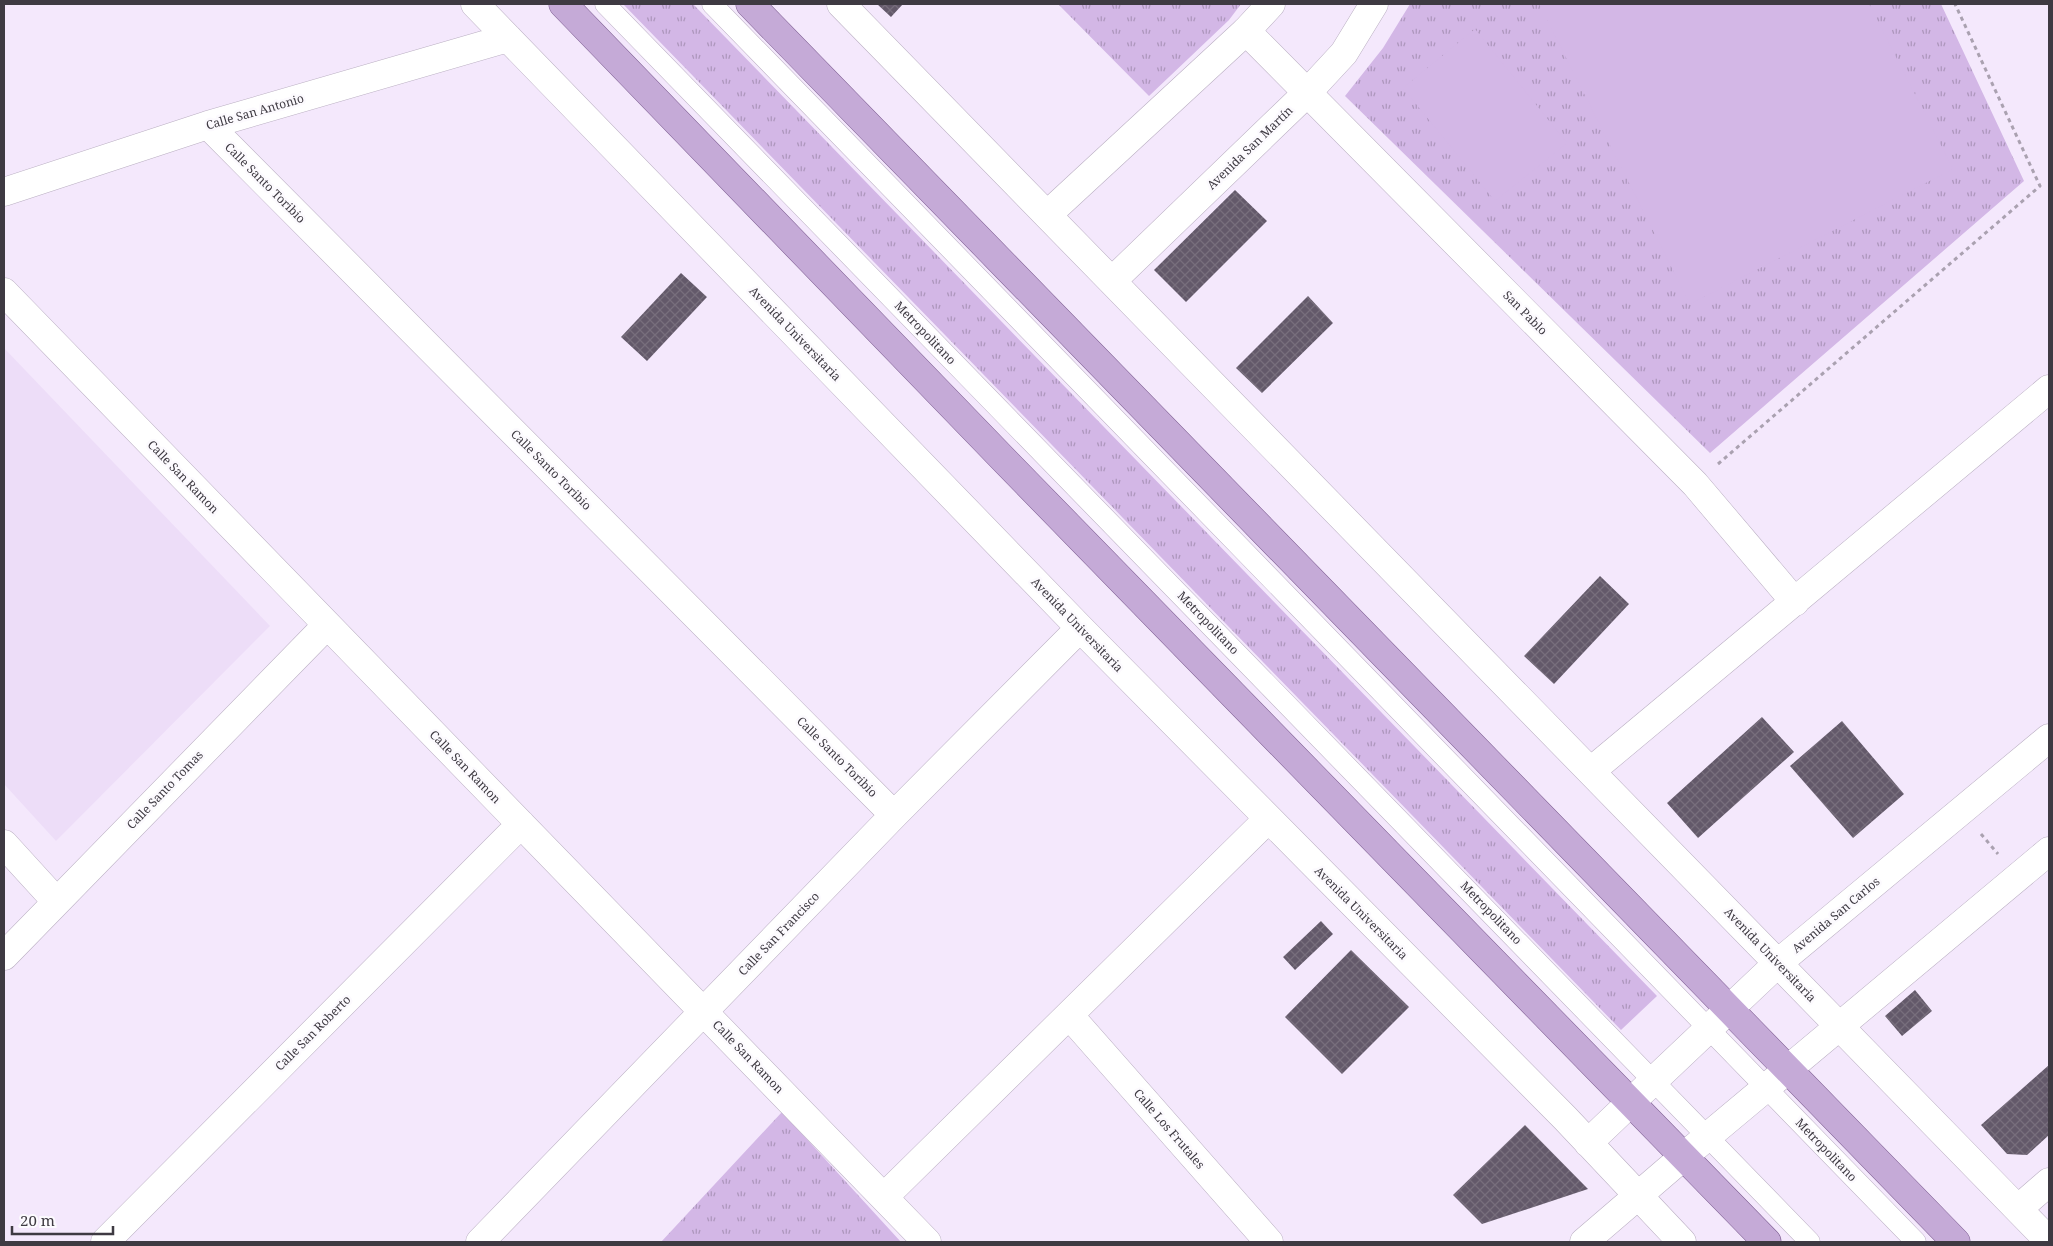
<svg xmlns="http://www.w3.org/2000/svg" width="2053" height="1246" viewBox="0 0 2053 1246" font-family="'Noto Serif',serif">
<defs>
<pattern id="park-tufts" width="24" height="20" patternUnits="userSpaceOnUse" patternTransform="scale(1.25)"><rect width="24" height="20" fill="#d3b7e6"/><path d="M3 7l-1-3M5 7V3M7 7l1-3M15 17l-1-3M17 17v-4M19 17l1-3" fill="none" stroke="#ad96bc"/></pattern>
<pattern id="building-cross-hatch" width="8" height="8" patternUnits="userSpaceOnUse" patternTransform="scale(1.25)"><rect width="8" height="8" fill="#63596a"/><path d="M0 0l8 8M0 8l8-8" fill="none" stroke="#776e7c"/></pattern>
</defs>
<rect width="100%" height="100%" fill="#f4e8fc"/>
<path fill="#edddf8" d="M 4,348 L 270,626 L 56,841 L 4,784 Z"/>
<path fill="url(#park-tufts)" d="M 623,4 L 693,4 L 1657,996 L 1621,1030 Z
M 1058,4 L 1241,4 L 1229,20 L 1149,96 Z
M 1410,4 L 1941,4 L 2024,181 L 1710,453 L 1345,96 L 1383,48 Z
M 782,1112 L 901,1242 L 661,1242 Z"/>
<path fill="#d3b7e6" d="M 1539,4 L 1869,4 L 1953,169 L 1690,304 Z
M 1475,29 L 1567,143 L 1495,201 L 1403,88 Z"/>
<path fill="url(#building-cross-hatch)" d="M 877,4 L 903,4 L 891,17 Z
M 1235,190 L 1267,221 L 1186,302 L 1154,270 Z
M 681,273 L 707,297 L 647,361 L 621,337 Z
M 1308,296 L 1333,323 L 1262,393 L 1236,368 Z
M 1600,576 L 1629,604 L 1554,684 L 1524,656 Z
M 1762,717 L 1794,752 L 1698,838 L 1667,803 Z
M 1842,721 L 1904,794 L 1853,838 L 1790,766 Z
M 1321,921 L 1333,934 L 1295,970 L 1283,957 Z
M 1351,950 L 1409,1007 L 1342,1074 L 1285,1017 Z
M 1915,990 L 1932,1011 L 1902,1036 L 1885,1016 Z
M 2049,1065 L 2049,1135 L 2027,1155 L 2007,1154 L 1981,1125 Z
M 1525,1125 L 1588,1189 L 1482,1224 L 1453,1195 Z"/>
<g fill="none" stroke-linecap="round" stroke-linejoin="round">
<g stroke="#baafc2" stroke-width="21">
<path id="service" d="M 605,4 L 1810,1242
M 712,4 L 1916,1242"/>
</g>
<g stroke="#baafc2" stroke-width="29">
<path id="minor" d="M 475,4 L 1080,628 L 1565,1118 L 1682,1242
M 1246,31 L 1695,484 L 1795,602
M 208,125 L 894,815
M 4,192 L 208,125 L 508,38
M 4,292 L 927,1242
M 1591,771 L 2049,389
M 4,844 L 56,901
M 4,956 L 327,625
M 1069,1015 L 1269,1242
M 1588,1143 L 1630,1103
M 884,1197 L 1268,819
M 2019,1208 L 2049,1182
M 105,1242 L 521,824
M 480,1242 L 894,815 L 1080,628
M 1584,1242 L 1683,1157"/>
</g>
<g stroke="#baafc2" stroke-width="29">
<path id="tertiary" d="M 841,4 L 2049,1241
M 1047,215 L 1246,31 L 1271,4
M 1112,281 L 1307,93 L 1344,53 L 1374,4
M 1630,1103 L 1778,963 L 2049,738
M 1683,1157 L 2049,851"/>
</g>
<g stroke="#7d5e91" stroke-width="29">
<path id="primary" d="M 563,4 L 1007,463 L 1767,1242
M 750,4 L 1956,1242"/>
</g>
<path stroke="#aaa1b0" stroke-width="3" stroke-dasharray="4 4" stroke-linecap="butt" d="M 1718,464 L 2040,186 L 1955,4
M 1981,834 L 1998,854"/>
<use href="#service" stroke="#fff" stroke-width="20"/>
<use href="#minor" stroke="#fff" stroke-width="28"/>
<use href="#tertiary" stroke="#fff" stroke-width="28"/>
<use href="#primary" stroke="#c5aad7" stroke-width="28"/>
</g>
<g text-anchor="middle" stroke-width="5" stroke-linejoin="round" paint-order="stroke">
<g font-size="12" fill="#3e3a42" stroke="#fcfafe">
<text transform="translate(255 112) rotate(-16)" y="4">Calle San Antonio</text>
<text transform="translate(1250 148) rotate(-44)" y="4">Avenida San Martín</text>
<text transform="translate(265 183) rotate(45)" y="4">Calle Santo Toribio</text>
<text transform="translate(1525 313) rotate(45)" y="4">San Pablo</text>
<text transform="translate(925 333) rotate(46)" y="4">Metropolitano</text>
<text transform="translate(795 334) rotate(46)" y="4">Avenida Universitaria</text>
<text transform="translate(551 470) rotate(45)" y="4">Calle Santo Toribio</text>
<text transform="translate(183 477) rotate(46)" y="4">Calle San Ramon</text>
<text transform="translate(1208 623) rotate(46)" y="4">Metropolitano</text>
<text transform="translate(1077 625) rotate(46)" y="4">Avenida Universitaria</text>
<text transform="translate(837 757) rotate(45)" y="4">Calle Santo Toribio</text>
<text transform="translate(465 767) rotate(46)" y="4">Calle San Ramon</text>
<text transform="translate(165 790) rotate(-46)" y="4">Calle Santo Tomas</text>
<text transform="translate(1361 913) rotate(45)" y="4">Avenida Universitaria</text>
<text transform="translate(1491 913) rotate(46)" y="4">Metropolitano</text>
<text transform="translate(1836 915) rotate(-40)" y="4">Avenida San Carlos</text>
<text transform="translate(779 934) rotate(-46)" y="4">Calle San Francisco</text>
<text transform="translate(1770 955) rotate(46)" y="4">Avenida Universitaria</text>
<text transform="translate(313 1033) rotate(-45)" y="4">Calle San Roberto</text>
<text transform="translate(748 1057) rotate(46)" y="4">Calle San Ramon</text>
<text transform="translate(1169 1129) rotate(49)" y="4">Calle Los Frutales</text>
<text transform="translate(1826 1150) rotate(46)" y="4">Metropolitano</text>
</g>
</g>
<rect width="2053" height="1246" fill="none" stroke="#3e3a42" stroke-width="10"/>
<path d="M12 1226v8h101v-8" fill="none" stroke="#3e3a42" stroke-width="2.5"/>
<text x="20" y="1226" font-size="15" fill="#3e3a42" stroke="#fcfafe" stroke-width="4" paint-order="stroke">20 m</text>
</svg>
